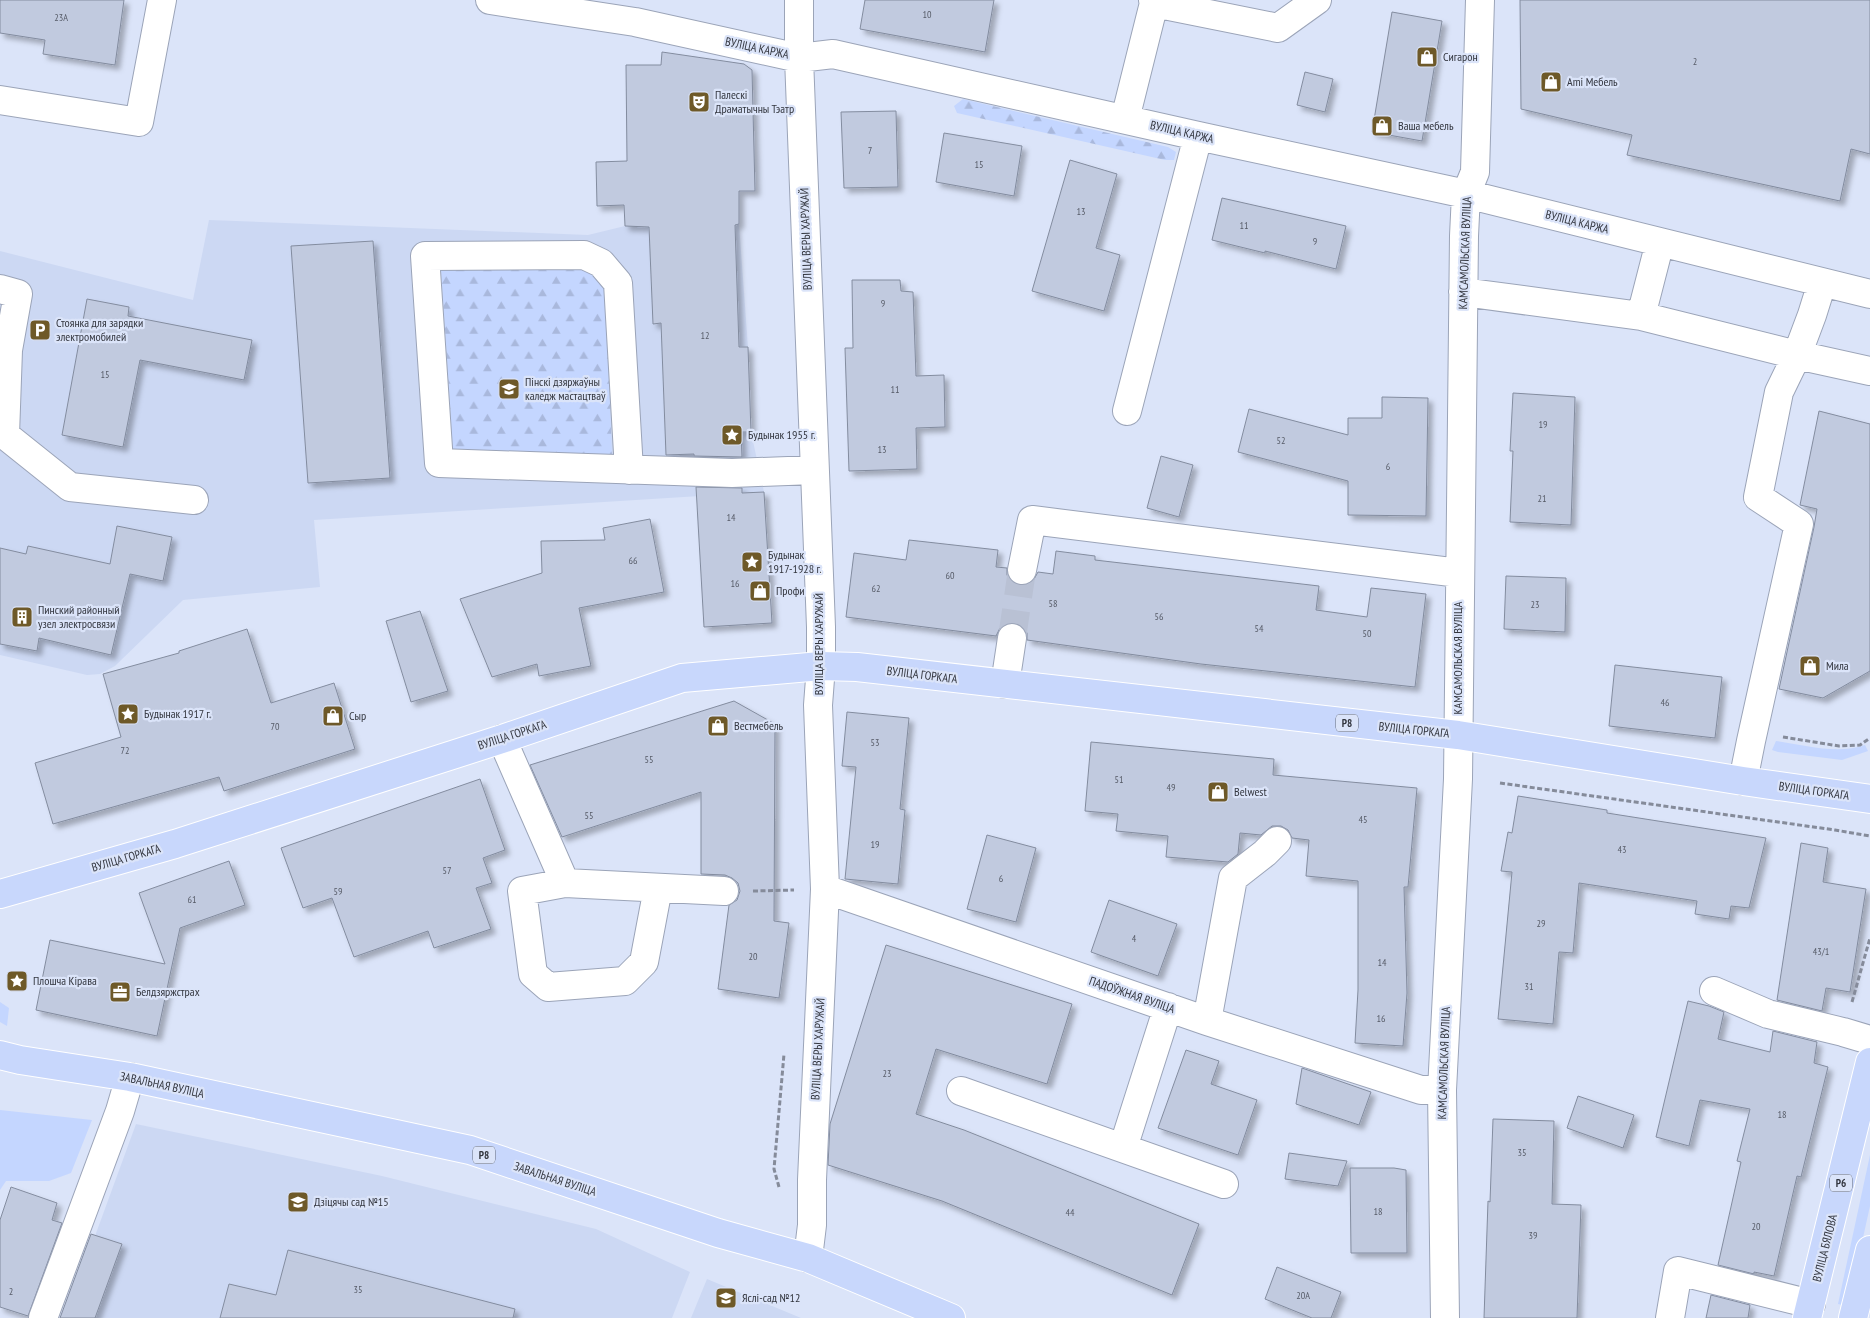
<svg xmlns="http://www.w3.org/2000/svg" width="1870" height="1318" viewBox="0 0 1870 1318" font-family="'PT Sans Narrow',sans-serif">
<defs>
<pattern id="forest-firs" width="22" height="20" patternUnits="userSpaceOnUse" patternTransform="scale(1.25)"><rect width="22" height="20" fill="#c4d6ff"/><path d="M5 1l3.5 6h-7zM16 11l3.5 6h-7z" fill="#a9b8dc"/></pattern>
<filter id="shadow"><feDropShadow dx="4.5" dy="4.5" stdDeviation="2.5" flood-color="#0004"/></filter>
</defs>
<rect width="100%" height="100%" fill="#dbe4f9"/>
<path fill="#ccd8f3" d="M 209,220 L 588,235 L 625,226 L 739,224 L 748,347 L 751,432 L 764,492 L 314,520 L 320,587 L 183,600 L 115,666 L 100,674 L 87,675 L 0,655 L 0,251 L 193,300 Z
M 136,1124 L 382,1176 L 596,1229 L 690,1272 L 672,1318 L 65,1318 Z
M 707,1279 L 801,1318 L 691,1318 Z"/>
<path fill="#c4d6ff" d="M 1776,741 C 1804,745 1838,755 1865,745 L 1868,751 L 1842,760 L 1778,752 L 1772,750 Z
M 0,1002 L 9,1008 L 7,1026 L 0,1022 Z
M 0,1110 L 92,1120 L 71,1173 L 49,1181 L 6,1181 L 0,1190 Z
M 1870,1155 L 1870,1206 L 1848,1306 L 1838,1304 Z"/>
<path fill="url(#forest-firs)" d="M 963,99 L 1168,147 L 1176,152 L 1174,160 L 1165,160 L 957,113 L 954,106 Z
M 574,266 L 587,270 L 605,283 L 612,456 L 453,451 L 441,268 Z"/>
<path fill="#c1cadf" stroke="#838c9f" filter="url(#shadow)" d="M 0,0 L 124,0 L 115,65 L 43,54 L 45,40 L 0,33 Z
M 865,0 L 994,0 L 985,52 L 860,29 Z
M 1520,0 L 1870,0 L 1870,154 L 1851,149 L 1840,201 L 1627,155 L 1632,135 L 1521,109 Z
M 1392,12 L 1442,21 L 1422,141 L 1372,132 Z
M 662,52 L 744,64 L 752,70 L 755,191 L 739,191 L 739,224 L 735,225 L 739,347 L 748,347 L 751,432 L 741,432 L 742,457 L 694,456 L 694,454 L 666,455 L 661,323 L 653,324 L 649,227 L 625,226 L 624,205 L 597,206 L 596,162 L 627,161 L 626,65 L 661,65 Z
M 1305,72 L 1333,79 L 1325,112 L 1297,105 Z
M 896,111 L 898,187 L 844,188 L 841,112 Z
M 944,133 L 1022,146 L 1014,196 L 936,182 Z
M 1070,160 L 1117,174 L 1096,248 L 1120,255 L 1104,311 L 1032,291 Z
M 1222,198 L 1346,226 L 1336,269 L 1265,251 L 1265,253 L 1212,240 Z
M 373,241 L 390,478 L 308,483 L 291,246 Z
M 852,280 L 900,280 L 901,291 L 913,292 L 916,376 L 944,375 L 945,427 L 916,428 L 917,469 L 849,471 L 845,348 L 853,348 Z
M 87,299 L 129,307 L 128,316 L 252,340 L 244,380 L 140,360 L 123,447 L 62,435 Z
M 1513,393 L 1575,397 L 1571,525 L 1510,522 L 1513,451 L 1510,451 Z
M 1382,397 L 1428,398 L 1426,516 L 1348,515 L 1348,481 L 1238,452 L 1249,409 L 1348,435 L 1348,418 L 1382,418 Z
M 1819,411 L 1870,424 L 1870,671 L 1823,698 L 1779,689 L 1814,527 L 1817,509 L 1800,505 Z
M 1161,456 L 1193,465 L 1179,517 L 1147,508 Z
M 696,487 L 742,488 L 742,493 L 764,492 L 772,623 L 704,627 Z
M 650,519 L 664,592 L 579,608 L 591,666 L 539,676 L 537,664 L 492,677 L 460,599 L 542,573 L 541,541 L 605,540 L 603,528 Z
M 117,526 L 172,537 L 163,581 L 130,574 L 111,655 L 39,638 L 37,651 L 0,644 L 0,548 L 26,554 L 28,546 L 110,564 Z
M 909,540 L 998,550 L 996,567 L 1007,568 L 1007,575 L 1011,581 L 1019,585 L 1027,585 L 1033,581 L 1038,572 L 1053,574 L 1056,551 L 1095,556 L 1095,560 L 1319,586 L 1316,610 L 1367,617 L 1371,588 L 1426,594 L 1415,687 L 1201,664 L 1027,640 L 1027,633 L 1022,626 L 1014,623 L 1007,623 L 1000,628 L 996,636 L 846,617 L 854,553 L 906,560 Z
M 1506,576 L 1566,578 L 1565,632 L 1504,629 Z
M 420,611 L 448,691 L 411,702 L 386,621 Z
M 247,629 L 271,703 L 334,683 L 355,749 L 224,791 L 219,777 L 53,824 L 35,763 L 121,737 L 103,674 L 179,653 L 179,651 Z
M 1615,665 L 1722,677 L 1715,738 L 1609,726 Z
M 734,701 L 775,724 L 774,921 L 789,923 L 779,998 L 718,989 L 729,905 L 737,900 L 740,891 L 738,883 L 732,878 L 725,875 L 701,874 L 701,792 L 562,837 L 530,765 Z
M 847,712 L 909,718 L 900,809 L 905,810 L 898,884 L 845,879 L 856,767 L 842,766 Z
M 1091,742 L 1274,759 L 1273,775 L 1417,788 L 1408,887 L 1404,887 L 1407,993 L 1403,1046 L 1355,1043 L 1358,990 L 1358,881 L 1306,876 L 1309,840 L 1292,838 L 1288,830 L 1281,826 L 1272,826 L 1261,835 L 1240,833 L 1238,854 L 1228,862 L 1166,857 L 1168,836 L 1116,831 L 1118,814 L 1085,811 Z
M 480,779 L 505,850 L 483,858 L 492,883 L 476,888 L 491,929 L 434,948 L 428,931 L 354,957 L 332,898 L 303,908 L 281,848 Z
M 1518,796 L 1607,810 L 1607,813 L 1766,838 L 1749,908 L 1731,906 L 1729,919 L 1695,914 L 1697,901 L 1579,883 L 1573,953 L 1559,952 L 1553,1024 L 1498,1019 L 1512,872 L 1501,871 L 1508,832 L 1512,833 Z
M 987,835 L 1036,848 L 1016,922 L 967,909 Z
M 1801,843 L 1828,848 L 1823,882 L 1866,889 L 1850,992 L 1826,988 L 1822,1011 L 1777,1000 Z
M 229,861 L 245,905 L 180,928 L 157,1036 L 36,1010 L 50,940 L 165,964 L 139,893 Z
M 1109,900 L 1177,924 L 1158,976 L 1091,952 Z
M 886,945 L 1072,1004 L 1047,1084 L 936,1049 L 916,1114 L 964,1130 L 1199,1224 L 1172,1295 L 942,1201 L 828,1165 L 830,1124 Z
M 1688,1001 L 1709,1006 L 1724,1012 L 1718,1039 L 1770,1052 L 1773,1031 L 1817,1042 L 1814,1063 L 1828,1067 L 1801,1177 L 1797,1176 L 1774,1276 L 1754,1272 L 1754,1274 L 1718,1265 L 1741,1162 L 1737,1161 L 1750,1109 L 1700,1100 L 1689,1146 L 1656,1137 Z
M 1186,1050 L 1219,1061 L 1211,1084 L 1257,1100 L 1238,1155 L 1158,1128 Z
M 1302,1068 L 1371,1092 L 1359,1125 L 1296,1104 Z
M 1578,1096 L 1634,1115 L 1623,1148 L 1567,1128 Z
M 1493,1119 L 1554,1121 L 1552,1204 L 1581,1205 L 1577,1318 L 1484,1318 L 1488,1201 L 1490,1202 Z
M 1289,1153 L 1347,1161 L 1338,1186 L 1285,1179 Z
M 1350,1168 L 1394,1168 L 1406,1170 L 1407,1253 L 1351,1253 Z
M 11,1187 L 57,1203 L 52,1220 L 62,1223 L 28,1316 L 0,1307 L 0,1220 Z
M 91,1234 L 122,1244 L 95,1318 L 60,1318 Z
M 288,1250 L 515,1309 L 513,1318 L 220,1318 L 229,1284 L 276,1295 Z
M 1277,1267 L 1341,1292 L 1331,1318 L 1312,1318 L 1265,1299 Z
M 1711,1295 L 1750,1305 L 1748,1318 L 1706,1318 Z"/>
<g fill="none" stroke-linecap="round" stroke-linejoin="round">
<path stroke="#b9c1d4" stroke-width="28" stroke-dasharray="28 14" stroke-linecap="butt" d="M 1012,638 L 1022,570"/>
<g stroke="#9ba4b8" stroke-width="30">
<path id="minor" d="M 490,0 L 635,22 L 799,58 L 833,54 L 1198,136 L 1466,194 L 1870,294
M 799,0 L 799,58 L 821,627 L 821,666 L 818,705 L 825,889 L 812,1180 L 812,1225 L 808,1258
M 1154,3 L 1278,28 L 1317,0
M 0,100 L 139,122 L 162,0
M 1125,119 L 1154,3 L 1153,0
M 0,289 L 18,294 L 8,350 L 5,435 L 0,434
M 1463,292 L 1641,316 L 1797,355 L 1870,371
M 1641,316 L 1660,242
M 1127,411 L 1198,136
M 5,435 L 70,487 L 194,500
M 629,470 L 618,283 L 601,263 L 584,255 L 425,256 L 439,463 L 732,473 L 814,470
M 1022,570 L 1032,520 L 1459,573
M 1005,684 L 1012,638
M 502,739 L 565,883 L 724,891
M 1743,781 L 1751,741 L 1799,524 L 1758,497 L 1779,392 L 1797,355 L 1812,315 L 1822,283
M 565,883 L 522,891 L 533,974 L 548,987 L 625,981 L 644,962 L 658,888
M 825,889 L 1207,1021 L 1421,1090 L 1442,1090
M 1714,991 L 1768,1014 L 1843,1032 L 1870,1040
M 1207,1021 L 1233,878 L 1265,853 L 1277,841
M 961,1091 L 1224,1184
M 1123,1148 L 1168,1007
M 43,1318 L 120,1111 L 130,1077
M 1445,1318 L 1442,1090 L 1458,779 L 1464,236 L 1466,194 L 1475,172 L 1480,0
M 1670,1318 L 1678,1271 L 1811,1304"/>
</g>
<g stroke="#fff" stroke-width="30">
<path id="major" d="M 0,894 L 175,844 L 502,739 L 682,678 L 821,666 L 857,667 L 1458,735 L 1743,781 L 1870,799
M 0,1055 L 20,1060 L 130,1077 L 470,1150 L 718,1233 L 808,1258 L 951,1318
M 1807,1318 L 1870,1062
M 1853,1318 L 1870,1250"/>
</g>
<path stroke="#858b9a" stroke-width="3" stroke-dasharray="5 2.5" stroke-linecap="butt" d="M 1783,737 L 1839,746 L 1860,745 L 1870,738
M 1500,783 L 1835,830 L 1870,836
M 753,891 L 794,890
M 1852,1002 L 1870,938
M 779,1187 L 774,1169 L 784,1054"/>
<use href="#minor" stroke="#fff" stroke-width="28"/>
<use href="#major" stroke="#c8d7fc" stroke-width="28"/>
</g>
<defs>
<g id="shop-square" transform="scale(1.125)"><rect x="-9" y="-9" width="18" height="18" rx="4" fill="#6e5928" stroke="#dbe4f9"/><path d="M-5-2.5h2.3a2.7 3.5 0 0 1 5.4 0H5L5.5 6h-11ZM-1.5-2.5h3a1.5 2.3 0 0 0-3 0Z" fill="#fff"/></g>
<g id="theatre-square" transform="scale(1.125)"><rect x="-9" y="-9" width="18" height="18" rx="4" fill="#6e5928" stroke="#dbe4f9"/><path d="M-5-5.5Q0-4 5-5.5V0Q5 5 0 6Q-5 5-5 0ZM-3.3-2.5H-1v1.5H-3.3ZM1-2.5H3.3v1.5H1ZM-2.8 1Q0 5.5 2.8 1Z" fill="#fff"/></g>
<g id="parking-square" transform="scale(1.125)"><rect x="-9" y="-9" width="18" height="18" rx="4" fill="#6e5928" stroke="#dbe4f9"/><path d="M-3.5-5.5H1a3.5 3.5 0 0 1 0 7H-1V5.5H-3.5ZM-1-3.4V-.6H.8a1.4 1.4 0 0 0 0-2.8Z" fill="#fff"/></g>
<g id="university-square" transform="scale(1.125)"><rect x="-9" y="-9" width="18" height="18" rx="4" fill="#6e5928" stroke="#dbe4f9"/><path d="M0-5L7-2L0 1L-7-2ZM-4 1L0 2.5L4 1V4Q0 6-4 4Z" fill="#fff"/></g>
<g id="sight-square" transform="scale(1.125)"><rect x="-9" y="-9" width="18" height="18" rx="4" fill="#6e5928" stroke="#dbe4f9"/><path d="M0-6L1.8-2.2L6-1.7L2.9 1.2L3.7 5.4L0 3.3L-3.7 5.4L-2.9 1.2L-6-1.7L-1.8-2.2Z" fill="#fff"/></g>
<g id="building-square" transform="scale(1.125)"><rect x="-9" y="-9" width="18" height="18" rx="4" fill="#6e5928" stroke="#dbe4f9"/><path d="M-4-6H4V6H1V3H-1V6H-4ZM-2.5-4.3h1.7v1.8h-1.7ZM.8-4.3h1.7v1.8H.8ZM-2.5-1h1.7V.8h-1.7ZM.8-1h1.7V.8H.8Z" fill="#fff"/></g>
<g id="office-square" transform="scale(1.125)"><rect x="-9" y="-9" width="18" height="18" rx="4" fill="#6e5928" stroke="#dbe4f9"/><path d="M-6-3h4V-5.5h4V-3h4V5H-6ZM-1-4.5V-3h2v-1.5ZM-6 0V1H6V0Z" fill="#fff"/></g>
<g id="school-square" transform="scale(1.125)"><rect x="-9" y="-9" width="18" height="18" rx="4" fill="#6e5928" stroke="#dbe4f9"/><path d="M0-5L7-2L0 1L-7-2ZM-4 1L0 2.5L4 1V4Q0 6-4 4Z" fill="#fff"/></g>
</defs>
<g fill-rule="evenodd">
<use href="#shop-square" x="1427" y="57"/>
<use href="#shop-square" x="1551" y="82"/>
<use href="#theatre-square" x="699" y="102"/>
<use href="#shop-square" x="1382" y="126"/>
<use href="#parking-square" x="40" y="330"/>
<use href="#university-square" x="509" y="389"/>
<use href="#sight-square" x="732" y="435"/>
<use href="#sight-square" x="752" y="562"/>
<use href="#shop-square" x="760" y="591"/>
<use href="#building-square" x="22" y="617"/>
<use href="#shop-square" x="1810" y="666"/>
<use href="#sight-square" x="128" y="714"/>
<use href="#shop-square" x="333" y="716"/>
<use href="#shop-square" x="718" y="726"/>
<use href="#shop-square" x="1218" y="792"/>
<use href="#sight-square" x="17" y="981"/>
<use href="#office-square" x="120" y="992"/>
<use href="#school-square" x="298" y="1202"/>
<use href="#school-square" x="726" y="1298"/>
</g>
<g text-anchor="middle" stroke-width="4.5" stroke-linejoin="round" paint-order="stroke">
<g font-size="10" fill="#565b67">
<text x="927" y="18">10</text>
<text x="61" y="21">23А</text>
<text x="1695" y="65">2</text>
<text x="870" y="154">7</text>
<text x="979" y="168">15</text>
<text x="1081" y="215">13</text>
<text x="1244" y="229">11</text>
<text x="1315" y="245">9</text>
<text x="883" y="307">9</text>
<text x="705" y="339">12</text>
<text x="105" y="378">15</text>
<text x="895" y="393">11</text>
<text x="1543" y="428">19</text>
<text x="1281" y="444">52</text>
<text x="882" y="453">13</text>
<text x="1388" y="470">6</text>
<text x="1542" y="502">21</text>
<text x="731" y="521">14</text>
<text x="633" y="564">66</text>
<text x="950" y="579">60</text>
<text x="735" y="587">16</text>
<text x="876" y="592">62</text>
<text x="1053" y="607">58</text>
<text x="1535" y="608">23</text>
<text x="1159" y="620">56</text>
<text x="1259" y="632">54</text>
<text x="1367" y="637">50</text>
<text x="1665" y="706">46</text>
<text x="275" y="730">70</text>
<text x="875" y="746">53</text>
<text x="125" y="754">72</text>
<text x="649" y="763">55</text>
<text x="1119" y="783">51</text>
<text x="1171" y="791">49</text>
<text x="589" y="819">55</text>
<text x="1363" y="823">45</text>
<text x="875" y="848">19</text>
<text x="1622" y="853">43</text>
<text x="447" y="874">57</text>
<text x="1001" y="882">6</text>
<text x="338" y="895">59</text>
<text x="192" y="903">61</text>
<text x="1541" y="927">29</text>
<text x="1134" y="942">4</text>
<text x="1821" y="955">43/1</text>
<text x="753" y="960">20</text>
<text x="1382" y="966">14</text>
<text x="1529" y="990">31</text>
<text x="1381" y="1022">16</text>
<text x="887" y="1077">23</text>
<text x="1782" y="1118">18</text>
<text x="1522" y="1156">35</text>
<text x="1378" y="1215">18</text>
<text x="1070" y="1216">44</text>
<text x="1756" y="1230">20</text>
<text x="1533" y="1239">39</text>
<text x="358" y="1293">35</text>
<text x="11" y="1295">2</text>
<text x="1303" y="1299">20А</text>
</g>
<g fill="#dbe4f9" stroke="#656a77" stroke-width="1">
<rect x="1336" y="714.5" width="22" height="17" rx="4"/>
<rect x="473" y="1146.5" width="22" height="17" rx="4"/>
<rect x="1830" y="1174.5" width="22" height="17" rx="4"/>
</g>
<g font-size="11" font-weight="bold" fill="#33363f">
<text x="1347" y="727">Р8</text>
<text x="484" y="1159">Р8</text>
<text x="1841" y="1187">Р6</text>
</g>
<g font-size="12" fill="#33363f" stroke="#dbe4f9">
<text transform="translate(757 48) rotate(12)" y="4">ВУЛІЦА КАРЖА</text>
<text transform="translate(1182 132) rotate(13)" y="4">ВУЛІЦА КАРЖА</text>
<text transform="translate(1577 222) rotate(14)" y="4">ВУЛІЦА КАРЖА</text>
<text transform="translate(806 239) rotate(-92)" y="4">ВУЛІЦА ВЕРЫ ХАРУЖАЙ</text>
<text transform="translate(1465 253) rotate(-88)" y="4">КАМСАМОЛЬСКАЯ ВУЛІЦА</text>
<text transform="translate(819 644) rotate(-90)" y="4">ВУЛІЦА ВЕРЫ ХАРУЖАЙ</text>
<text transform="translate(1458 658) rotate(-90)" y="4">КАМСАМОЛЬСКАЯ ВУЛІЦА</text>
<text transform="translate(922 675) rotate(7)" y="4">ВУЛІЦА ГОРКАГА</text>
<text transform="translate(1414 730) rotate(6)" y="4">ВУЛІЦА ГОРКАГА</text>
<text transform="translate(512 735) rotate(-18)" y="4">ВУЛІЦА ГОРКАГА</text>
<text transform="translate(1814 791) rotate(8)" y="4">ВУЛІЦА ГОРКАГА</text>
<text transform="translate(126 858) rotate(-16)" y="4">ВУЛІЦА ГОРКАГА</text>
<text transform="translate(1132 995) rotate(19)" y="4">ПАДОЎЖНАЯ ВУЛІЦА</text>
<text transform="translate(818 1049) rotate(-87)" y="4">ВУЛІЦА ВЕРЫ ХАРУЖАЙ</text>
<text transform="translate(1444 1063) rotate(-88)" y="4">КАМСАМОЛЬСКАЯ ВУЛІЦА</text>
<text transform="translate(162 1085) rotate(12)" y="4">ЗАВАЛЬНАЯ ВУЛІЦА</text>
<text transform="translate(555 1179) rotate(18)" y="4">ЗАВАЛЬНАЯ ВУЛІЦА</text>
<text transform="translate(1825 1248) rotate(-76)" y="4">ВУЛІЦА БЯЛОВА</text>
</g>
<g font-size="12" fill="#33363f" stroke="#dbe4f9" text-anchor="start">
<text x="1443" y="61">Сигарон</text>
<text x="1567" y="86">Ami Мебель</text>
<text x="715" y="99">Палескі<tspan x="715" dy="14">Драматычны Тэатр</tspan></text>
<text x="1398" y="130">Ваша мебель</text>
<text x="56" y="327">Стоянка для зарядки<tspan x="56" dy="14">электромобилей</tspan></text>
<text x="525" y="386">Пінскі дзяржаўны<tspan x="525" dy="14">каледж мастацтваў</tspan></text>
<text x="748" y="439">Будынак 1955 г.</text>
<text x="768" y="559">Будынак<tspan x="768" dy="14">1917-1928 г.</tspan></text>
<text x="776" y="595">Профи</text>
<text x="38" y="614">Пинский районный<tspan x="38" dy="14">узел электросвязи</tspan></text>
<text x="1826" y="670">Мила</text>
<text x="144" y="718">Будынак 1917 г.</text>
<text x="349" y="720">Сыр</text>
<text x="734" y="730">Вестмебель</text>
<text x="1234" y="796">Belwest</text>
<text x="33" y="985">Плошча Кірава</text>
<text x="136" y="996">Белдзяржстрах</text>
<text x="314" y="1206">Дзіцячы сад №15</text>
<text x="742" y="1302">Яслі-сад №12</text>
</g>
</g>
</svg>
